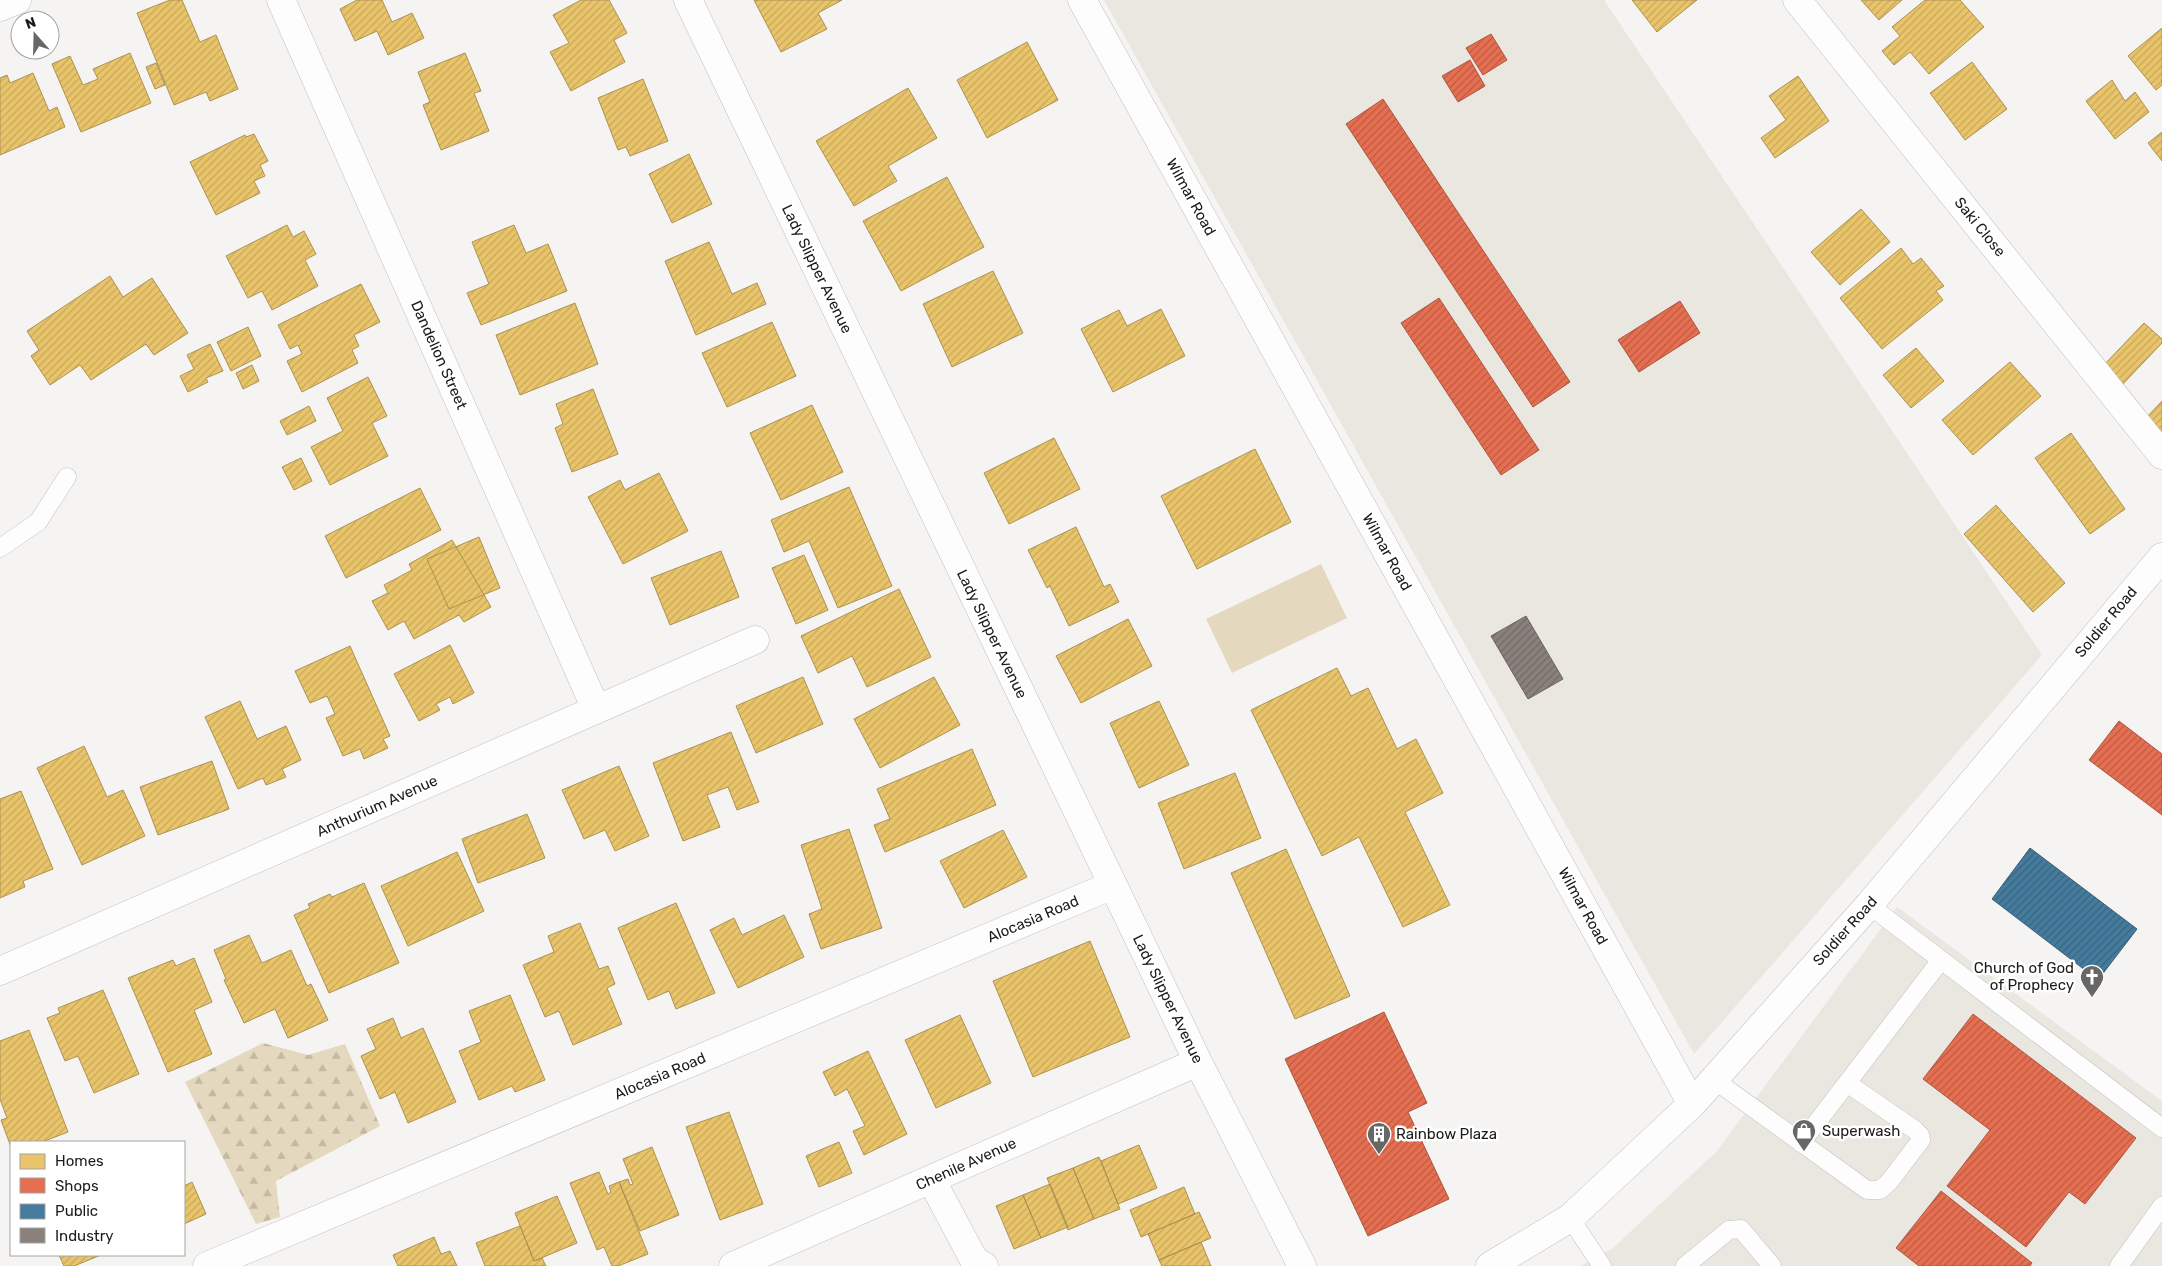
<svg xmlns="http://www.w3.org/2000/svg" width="2162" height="1266" viewBox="0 0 2162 1266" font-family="Rubik,sans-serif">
<defs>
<pattern id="forest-firs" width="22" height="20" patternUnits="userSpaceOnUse" patternTransform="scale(1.25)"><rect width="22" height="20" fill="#e4d8bf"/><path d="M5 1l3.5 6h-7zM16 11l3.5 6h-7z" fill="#c3b9a4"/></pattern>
<pattern id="homes-hatch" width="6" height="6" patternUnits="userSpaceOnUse" patternTransform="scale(1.25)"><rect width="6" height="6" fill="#e9c46a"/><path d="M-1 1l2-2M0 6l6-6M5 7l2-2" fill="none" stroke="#c7a85b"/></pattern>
<pattern id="shops-hatch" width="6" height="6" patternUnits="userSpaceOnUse" patternTransform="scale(1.25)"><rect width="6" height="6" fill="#e76f51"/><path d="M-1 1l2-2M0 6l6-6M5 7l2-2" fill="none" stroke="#ba5a42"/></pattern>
<pattern id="public-hatch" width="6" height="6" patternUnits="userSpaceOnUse" patternTransform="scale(1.25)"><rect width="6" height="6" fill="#457b9d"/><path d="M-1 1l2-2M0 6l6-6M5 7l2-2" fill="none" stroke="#39647f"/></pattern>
<pattern id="industry-hatch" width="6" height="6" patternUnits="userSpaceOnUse" patternTransform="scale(1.25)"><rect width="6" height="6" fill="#8a817c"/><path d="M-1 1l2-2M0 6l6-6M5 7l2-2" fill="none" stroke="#706965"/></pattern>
</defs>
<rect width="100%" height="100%" fill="#f5f4f2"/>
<path fill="#e9e7e0" d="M 1104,0 L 1604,0 L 2042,655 L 1694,1054 Z
M 1897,907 L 2162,1101 L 2162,1266 L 1581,1266 L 1613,1248 L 1717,1151 Z"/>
<path fill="#e4d8bf" d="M 1321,564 L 1347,618 L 1232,673 L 1206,619 Z"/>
<path fill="url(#forest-firs)" d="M 263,1043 L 308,1055 L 345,1044 L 380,1126 L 276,1181 L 280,1217 L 256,1224 L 185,1082 Z"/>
<path fill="url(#homes-hatch)" stroke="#ac9152" d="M 170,0 L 182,0 L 200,42 L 216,35 L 238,89 L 210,101 L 206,92 L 174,105 L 137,13 Z
M 357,0 L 382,0 L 392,22 L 412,13 L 424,38 L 388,55 L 377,31 L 355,41 L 340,9 Z
M 581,0 L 609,0 L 627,33 L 614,40 L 625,62 L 571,91 L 550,52 L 569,43 L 553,15 Z
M 754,0 L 842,0 L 818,13 L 827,29 L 781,52 Z
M 1632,0 L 1697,0 L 1657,32 Z
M 1861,0 L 1902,0 L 1879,20 Z
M 1925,0 L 1960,0 L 1984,27 L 1929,74 L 1910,52 L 1894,65 L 1882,51 L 1900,36 L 1892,27 Z
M 2162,28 L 2162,85 L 2156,90 L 2128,56 Z
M 1027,42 L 1058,100 L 987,138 L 957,80 Z
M 130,53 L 151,103 L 81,132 L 52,64 L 70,56 L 83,85 L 98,79 L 93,69 Z
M 465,53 L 481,91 L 474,93 L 489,131 L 441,150 L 423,105 L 430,102 L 418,72 Z
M 1972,62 L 2007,109 L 1965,140 L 1930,93 Z
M 156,63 L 165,85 L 155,89 L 146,67 Z
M 33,73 L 49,111 L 57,107 L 65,127 L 0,155 L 0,78 L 7,75 L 10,83 Z
M 1798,76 L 1829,121 L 1775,158 L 1761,138 L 1786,120 L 1769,96 Z
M 643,79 L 668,141 L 630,156 L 626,147 L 618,150 L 598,98 Z
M 2112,80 L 2125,101 L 2135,92 L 2149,112 L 2115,139 L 2086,101 Z
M 908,88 L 937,138 L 888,166 L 897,181 L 854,206 L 816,141 Z
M 2162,132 L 2162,161 L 2148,143 Z
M 254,134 L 268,161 L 260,165 L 265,176 L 254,181 L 260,193 L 216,215 L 190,162 L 245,135 L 246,137 Z
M 689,154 L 712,204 L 672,223 L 649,174 Z
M 947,177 L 984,247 L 901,291 L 863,221 Z
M 1861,209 L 1890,242 L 1840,285 L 1811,252 Z
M 287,225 L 293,237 L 304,231 L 316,254 L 305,260 L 318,286 L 272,310 L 262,291 L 248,298 L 226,256 Z
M 514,225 L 526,253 L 548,244 L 567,291 L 481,325 L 467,293 L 489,284 L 472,242 Z
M 709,242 L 732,294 L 757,283 L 766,304 L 696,335 L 665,261 Z
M 1901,248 L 1913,264 L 1921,258 L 1944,286 L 1936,291 L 1943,300 L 1882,349 L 1840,298 Z
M 993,271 L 1023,333 L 952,367 L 923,304 Z
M 110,276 L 123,297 L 152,278 L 188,333 L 154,355 L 146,344 L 91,380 L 80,365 L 50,385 L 31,356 L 39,350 L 27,331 Z
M 361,284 L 380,322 L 354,335 L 359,346 L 352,350 L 358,363 L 302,392 L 287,361 L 302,354 L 298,345 L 290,349 L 278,325 Z
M 575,303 L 598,364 L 520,395 L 496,335 Z
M 1161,309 L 1185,356 L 1113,392 L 1081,329 L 1119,310 L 1127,326 Z
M 772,322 L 796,376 L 727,407 L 702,353 Z
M 2144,323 L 2162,339 L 2162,343 L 2121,386 L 2101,368 Z
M 248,327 L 261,356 L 231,371 L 217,342 Z
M 210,344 L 223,371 L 206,378 L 208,382 L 188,392 L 180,376 L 194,369 L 187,355 Z
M 1916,348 L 1944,381 L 1911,408 L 1883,375 Z
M 2010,362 L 2041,396 L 1973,455 L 1942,420 Z
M 252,365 L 259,381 L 243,389 L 236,373 Z
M 368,377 L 387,416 L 372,423 L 388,456 L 330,485 L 311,447 L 343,431 L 327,398 Z
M 593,389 L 618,454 L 572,472 L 555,428 L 563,424 L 556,404 Z
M 2162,401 L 2162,433 L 2146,418 Z
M 812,405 L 843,472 L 781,500 L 750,433 Z
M 309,406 L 316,421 L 287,435 L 280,421 Z
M 2071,433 L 2125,509 L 2090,534 L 2035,458 Z
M 1054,438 L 1080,489 L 1009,524 L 984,473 Z
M 1255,449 L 1291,522 L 1197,569 L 1161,496 Z
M 301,458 L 312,481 L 294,490 L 282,467 Z
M 659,473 L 688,531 L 623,564 L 588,497 L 620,480 L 625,490 Z
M 849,487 L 892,586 L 838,608 L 809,541 L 784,552 L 771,520 Z
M 420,488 L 441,530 L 346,578 L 325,536 Z
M 1996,505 L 2065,583 L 2033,612 L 1964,534 Z
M 1076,527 L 1104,587 L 1110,584 L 1119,602 L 1069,626 L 1050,586 L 1047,588 L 1028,550 Z
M 479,537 L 500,588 L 449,609 L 427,559 Z
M 452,540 L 491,607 L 464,622 L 459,615 L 414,639 L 404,621 L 388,630 L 372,601 L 388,593 L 384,585 L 412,570 L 409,564 Z
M 721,551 L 739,597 L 670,625 L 651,578 Z
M 804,555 L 828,610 L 796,624 L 772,568 Z
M 899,589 L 931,657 L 867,687 L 852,656 L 818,673 L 801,636 Z
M 1128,619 L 1152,666 L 1081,703 L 1056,656 Z
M 450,645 L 474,693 L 453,704 L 450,697 L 436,704 L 440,710 L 419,721 L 394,674 Z
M 350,646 L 390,736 L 383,739 L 388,748 L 364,759 L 360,749 L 343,756 L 326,718 L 335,714 L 327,696 L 310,703 L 295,671 Z
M 1337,668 L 1351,696 L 1368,688 L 1397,749 L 1416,739 L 1443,793 L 1405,812 L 1450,905 L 1403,927 L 1359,837 L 1322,856 L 1251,710 Z
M 803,677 L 823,724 L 756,753 L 736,706 Z
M 934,677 L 960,725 L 880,768 L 854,719 Z
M 240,701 L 257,739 L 286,726 L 301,760 L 282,769 L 286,777 L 266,785 L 263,778 L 238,789 L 205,717 Z
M 1159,701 L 1189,765 L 1139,788 L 1110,723 Z
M 731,732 L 759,802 L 737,810 L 728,787 L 707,795 L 720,827 L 683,841 L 653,763 Z
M 84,746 L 107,797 L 123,790 L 145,836 L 82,865 L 37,768 Z
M 972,749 L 996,805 L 885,852 L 874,825 L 890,819 L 877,789 Z
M 212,761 L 229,809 L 158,835 L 140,787 Z
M 619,766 L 649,836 L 615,851 L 605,830 L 584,839 L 562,790 Z
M 1235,773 L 1261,838 L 1184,869 L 1158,803 Z
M 21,791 L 53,869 L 23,881 L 25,887 L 0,898 L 0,799 Z
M 527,814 L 545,858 L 478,883 L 462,839 Z
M 849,829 L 882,928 L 821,949 L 809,914 L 822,909 L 801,845 Z
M 1003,830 L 1027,877 L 964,908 L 940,861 Z
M 1286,849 L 1350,996 L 1295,1019 L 1231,873 Z
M 457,852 L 484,911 L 408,946 L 381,886 Z
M 364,883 L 399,963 L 329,993 L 294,915 L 310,908 L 308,904 L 330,894 L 332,897 Z
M 676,903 L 715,993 L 676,1009 L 669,991 L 648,1000 L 618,928 Z
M 784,915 L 804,957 L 738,988 L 710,930 L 734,918 L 742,935 Z
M 580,923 L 599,969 L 608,966 L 615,984 L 607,988 L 622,1024 L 573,1045 L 559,1011 L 545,1017 L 523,965 L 554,952 L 548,936 Z
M 249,935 L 262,963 L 291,950 L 307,986 L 311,984 L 328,1020 L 288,1038 L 275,1009 L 244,1023 L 224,980 L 226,979 L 214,950 Z
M 1090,941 L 1130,1037 L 1033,1077 L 993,981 Z
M 194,958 L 212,1002 L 194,1010 L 212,1054 L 168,1072 L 128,978 L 173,960 L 176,966 Z
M 103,990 L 139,1074 L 94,1093 L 78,1056 L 65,1061 L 47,1018 L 60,1013 L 58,1008 Z
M 510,995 L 545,1080 L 515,1092 L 512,1086 L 479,1100 L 459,1051 L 481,1042 L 469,1011 Z
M 960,1015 L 991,1083 L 936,1108 L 905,1040 Z
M 393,1018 L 401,1038 L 423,1028 L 456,1102 L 408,1123 L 395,1092 L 380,1099 L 361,1056 L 376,1049 L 367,1029 Z
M 29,1030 L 68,1132 L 42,1142 L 11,1142 L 11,1147 L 1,1120 L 7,1118 L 0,1099 L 0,1041 Z
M 868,1051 L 907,1134 L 864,1155 L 853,1131 L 865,1126 L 847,1089 L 835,1096 L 823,1072 Z
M 729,1112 L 763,1204 L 720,1220 L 686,1127 Z
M 839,1142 L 852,1173 L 819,1187 L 806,1156 Z
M 1139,1145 L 1157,1188 L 1118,1204 L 1101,1161 Z
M 652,1147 L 679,1215 L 640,1231 L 619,1182 L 628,1179 L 630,1185 L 633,1184 L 623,1159 Z
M 1099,1157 L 1120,1209 L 1094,1219 L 1073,1168 Z
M 1073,1168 L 1094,1219 L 1068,1230 L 1047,1178 Z
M 599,1172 L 608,1194 L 611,1192 L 609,1186 L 619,1182 L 648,1254 L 618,1266 L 612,1266 L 604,1247 L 597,1250 L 570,1183 Z
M 192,1182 L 206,1214 L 184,1224 L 184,1186 Z
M 1050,1184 L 1068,1227 L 1041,1238 L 1023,1195 Z
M 1184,1187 L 1195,1214 L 1141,1237 L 1130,1210 Z
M 1023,1195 L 1041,1238 L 1014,1249 L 996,1206 Z
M 557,1196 L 577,1243 L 534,1261 L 515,1213 Z
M 1199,1212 L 1211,1238 L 1159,1260 L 1148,1234 Z
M 520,1226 L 534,1261 L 542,1258 L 546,1266 L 485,1266 L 476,1243 Z
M 434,1237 L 441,1254 L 450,1251 L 457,1266 L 398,1266 L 393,1255 Z
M 1201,1242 L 1211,1266 L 1162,1266 L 1159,1260 Z
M 59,1255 L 101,1255 L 74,1266 L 64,1266 Z"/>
<path fill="url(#shops-hatch)" stroke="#aa5640" d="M 1491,34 L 1507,60 L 1483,75 L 1466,48 Z
M 1470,60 L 1485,86 L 1458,102 L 1442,76 Z
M 1383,99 L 1570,382 L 1533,407 L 1346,124 Z
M 1439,298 L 1539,450 L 1501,475 L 1401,323 Z
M 1680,301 L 1700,333 L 1639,372 L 1618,340 Z
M 2119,721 L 2162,754 L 2162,815 L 2089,760 Z
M 1384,1012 L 1427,1103 L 1408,1112 L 1449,1199 L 1368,1236 L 1285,1059 Z
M 1973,1014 L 2136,1138 L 2085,1204 L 2069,1192 L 2026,1247 L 1947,1186 L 1990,1130 L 1923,1079 Z
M 1941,1191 L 2032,1263 L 2030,1266 L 1919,1266 L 1896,1248 Z"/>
<path fill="url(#public-hatch)" stroke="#395e76" d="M 2030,848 L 2137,929 L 2098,980 L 1992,899 Z"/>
<path fill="url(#industry-hatch)" stroke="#69625f" d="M 1526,616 L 1563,679 L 1528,699 L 1491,636 Z"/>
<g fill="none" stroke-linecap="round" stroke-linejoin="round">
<g stroke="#c0bfbe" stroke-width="19">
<path id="service" d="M 0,548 L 38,522 L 67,477
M 1869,905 L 2162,1128
M 1713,1079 L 1867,1190 L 1880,1190 L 1889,1182 L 1921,1140 L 1920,1135 L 1915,1130 L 1847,1083 L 1801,1143
M 1847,1083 L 1941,960
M 1570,1218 L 1602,1266
M 1685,1266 L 1729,1230 L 1741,1229 L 1772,1266
M 2119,1266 L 2162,1206"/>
</g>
<g stroke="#c0bfbe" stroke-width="29">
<path id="minor" d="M 281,0 L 596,709
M 688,0 L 1198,1062 L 1302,1266
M 1082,0 L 1692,1104
M 1797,0 L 2162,455
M 0,7 L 17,0
M 0,971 L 755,640
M 931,1179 L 974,1260 L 984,1266
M 207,1266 L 1113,885
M 733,1266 L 1198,1062"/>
</g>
<g stroke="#c0bfbe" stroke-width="29">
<path id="secondary" d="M 1490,1266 L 1570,1218 L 1692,1104 L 1869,905 L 2162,557"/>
</g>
<use href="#service" stroke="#fefdfd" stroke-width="18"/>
<use href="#minor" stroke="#fefdfd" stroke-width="28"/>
<use href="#secondary" stroke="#fefdfd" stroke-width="28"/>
</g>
<defs>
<g id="church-pin" transform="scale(1.25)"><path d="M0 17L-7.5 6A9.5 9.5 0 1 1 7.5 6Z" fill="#686766" stroke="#fff"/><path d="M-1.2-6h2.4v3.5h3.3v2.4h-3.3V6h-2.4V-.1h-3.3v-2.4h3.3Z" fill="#fff"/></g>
<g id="shop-pin" transform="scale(1.25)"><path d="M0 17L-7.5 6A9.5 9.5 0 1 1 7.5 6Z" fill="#686766" stroke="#fff"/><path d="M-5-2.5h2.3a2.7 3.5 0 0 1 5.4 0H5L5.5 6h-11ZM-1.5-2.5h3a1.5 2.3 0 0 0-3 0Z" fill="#fff"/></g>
<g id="building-pin" transform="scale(1.25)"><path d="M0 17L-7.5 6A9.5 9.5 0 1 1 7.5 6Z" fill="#686766" stroke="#fff"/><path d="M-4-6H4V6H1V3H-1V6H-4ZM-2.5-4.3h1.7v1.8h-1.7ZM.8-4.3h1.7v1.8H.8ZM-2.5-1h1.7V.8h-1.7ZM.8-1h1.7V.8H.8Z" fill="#fff"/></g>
</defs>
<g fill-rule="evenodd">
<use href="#church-pin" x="2092" y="977"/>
<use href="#shop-pin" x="1804" y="1131"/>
<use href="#building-pin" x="1379" y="1134"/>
</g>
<g text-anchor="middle" stroke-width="5" stroke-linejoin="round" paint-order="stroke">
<g font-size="15" fill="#1c1b1a" stroke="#fff">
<text transform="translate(1191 197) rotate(61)" y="5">Wilmar Road</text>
<text transform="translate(1980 227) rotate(51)" y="5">Saki Close</text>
<text transform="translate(817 269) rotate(64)" y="5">Lady Slipper Avenue</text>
<text transform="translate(439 355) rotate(66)" y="5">Dandelion Street</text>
<text transform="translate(1387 552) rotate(61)" y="5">Wilmar Road</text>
<text transform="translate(2106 622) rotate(-50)" y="5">Soldier Road</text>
<text transform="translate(992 634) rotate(64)" y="5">Lady Slipper Avenue</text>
<text transform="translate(377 806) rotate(-24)" y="5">Anthurium Avenue</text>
<text transform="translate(1583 906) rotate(61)" y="5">Wilmar Road</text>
<text transform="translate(1033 919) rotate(-23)" y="5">Alocasia Road</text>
<text transform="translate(1845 931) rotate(-48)" y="5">Soldier Road</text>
<text transform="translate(1168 999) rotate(64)" y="5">Lady Slipper Avenue</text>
<text transform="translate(660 1076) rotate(-23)" y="5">Alocasia Road</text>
<text transform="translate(966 1164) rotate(-24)" y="5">Chenile Avenue</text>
</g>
<g font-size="15" fill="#1c1b1a" stroke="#fff" text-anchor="start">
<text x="2074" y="973" text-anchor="end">Church of God<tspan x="2074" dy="17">of Prophecy</tspan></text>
<text x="1822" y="1136">Superwash</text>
<text x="1396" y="1139">Rainbow Plaza</text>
</g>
</g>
<rect x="10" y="1141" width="175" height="115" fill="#ffffff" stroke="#a4a4a3"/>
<rect x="20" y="1154" width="25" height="15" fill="#e9c46a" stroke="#a4a4a3"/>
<text x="55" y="1166" font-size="15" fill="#1c1b1a">Homes</text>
<rect x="20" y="1178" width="25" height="15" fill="#e76f51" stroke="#a4a4a3"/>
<text x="55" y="1191" font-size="15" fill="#1c1b1a">Shops</text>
<rect x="20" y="1204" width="25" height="15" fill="#457b9d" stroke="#a4a4a3"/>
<text x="55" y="1216" font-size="15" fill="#1c1b1a">Public</text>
<rect x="20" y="1228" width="25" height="15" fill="#8a817c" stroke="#a4a4a3"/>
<text x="55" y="1241" font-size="15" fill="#1c1b1a">Industry</text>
<g transform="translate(35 35) rotate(340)"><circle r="24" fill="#ffffff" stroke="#a4a4a3"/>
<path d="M0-4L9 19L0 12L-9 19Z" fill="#686766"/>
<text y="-8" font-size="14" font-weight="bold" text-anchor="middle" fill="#1c1b1a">N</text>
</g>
</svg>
